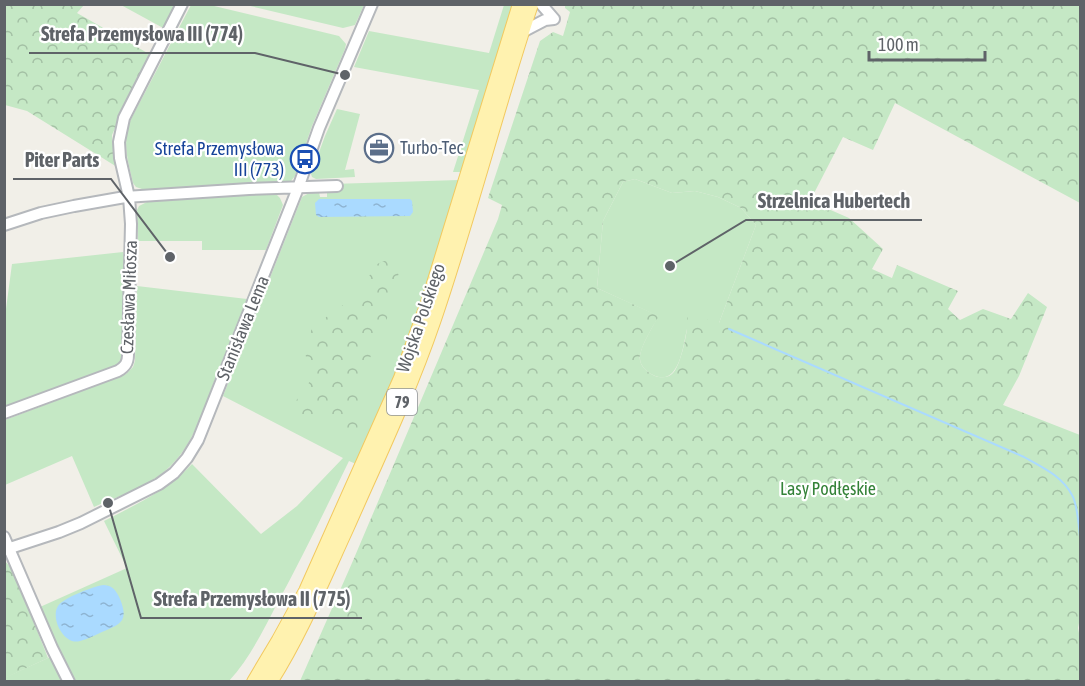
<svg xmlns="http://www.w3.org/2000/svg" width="1085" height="686" viewBox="0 0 1085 686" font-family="'Asap Condensed',sans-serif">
<defs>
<pattern id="forest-crowns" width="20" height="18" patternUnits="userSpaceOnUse" patternTransform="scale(1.5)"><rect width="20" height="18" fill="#c5e8c5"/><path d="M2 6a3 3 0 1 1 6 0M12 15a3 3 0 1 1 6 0" fill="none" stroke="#a3c0a4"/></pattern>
<pattern id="water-ripples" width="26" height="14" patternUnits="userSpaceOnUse" patternTransform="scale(1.5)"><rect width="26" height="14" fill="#aadaff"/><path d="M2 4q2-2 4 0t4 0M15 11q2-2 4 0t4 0" fill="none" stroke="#8eb4d2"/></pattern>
</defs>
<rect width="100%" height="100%" fill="#f1efe8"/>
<path fill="#c5e8c5" d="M 121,5 L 177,5 L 165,29 Z
M 191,5 L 210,5 L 339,36 L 346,44 L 345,49 L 312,126 L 295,176 L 291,181 L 145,190 L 136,187 L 133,183 C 128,161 122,144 130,121 Z
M 246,5 L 364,5 L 355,25 L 343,28 Z
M 504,5 L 513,5 L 461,172 L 453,172 L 479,90 L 354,67 L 369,31 L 489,53 Z
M 337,109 L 360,114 L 345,170 L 354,169 L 355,177 L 316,179 L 312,177 L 311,174 L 325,136 Z
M 635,179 L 672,193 L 695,191 L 718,197 L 741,208 L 756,225 L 719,323 L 687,329 C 683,346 679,390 651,374 C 646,371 640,365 640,359 C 639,348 653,327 658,316 L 597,288 L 603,221 L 623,182 Z
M 459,180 L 413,327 L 394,378 L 356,464 L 349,461 C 326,508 303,556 278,602 C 264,629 250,658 229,681 L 5,682 L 4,678 L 48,658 L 58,651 L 40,607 L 127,568 L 104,521 C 137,504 166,491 192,464 L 261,534 L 297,506 L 343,458 L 223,396 L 302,197 L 309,193 L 319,192 L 320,197 L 327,197 L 327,187 L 332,184 Z
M 274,192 L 280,198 L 283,205 L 266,250 L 202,250 L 202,241 L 138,241 L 137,210 L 139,206 L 151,200 Z
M 123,252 L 126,267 L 124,353 L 122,362 L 115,367 L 5,408 L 4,324 L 12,264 Z
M 137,286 L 247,299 C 237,325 227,351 216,376 C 203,411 192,452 160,475 C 141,489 116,497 94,507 L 72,456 L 5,485 L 5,420 L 126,374 L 133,367 L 135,361 Z"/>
<path fill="url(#forest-crowns)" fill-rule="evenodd" d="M 5,5 L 84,5 L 77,13 L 151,55 L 123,110 L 112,135 L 113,146 L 117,167 L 27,111 L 5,105 Z
M 565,5 L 1080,5 L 1080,203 L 895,103 L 873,150 L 843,137 L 810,201 L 849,218 L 883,249 L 872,269 L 892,278 L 897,265 L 958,291 L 948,309 L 960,320 L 983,309 L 1011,319 L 1028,293 L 1047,307 L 1019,376 L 1003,405 L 1080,435 L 1080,618 L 1078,628 L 1080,638 L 1080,681 L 300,681 L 352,563 L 498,219 L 502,205 L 488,198 L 540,41 L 553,32 L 563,36 L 570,12 L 565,8 ZM 635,179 L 672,193 L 695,191 L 718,197 L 741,208 L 756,225 L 719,323 L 687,314 C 687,318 687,323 687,328 C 686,338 680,366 673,373 C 662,385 637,370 640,355 C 643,342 652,328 659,316 L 597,288 L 603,221 L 623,182 Z
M 402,254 C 398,279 393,303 384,327 C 375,348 363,369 359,392 C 356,409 362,433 351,447 L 347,437 L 331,420 L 306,419 L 290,409 L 309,383 L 305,349 L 313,325 L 333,313 L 358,293 L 377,264 Z
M 4,560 L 13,570 L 48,658 L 5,678 Z"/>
<path fill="url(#water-ripples)" d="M 319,199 L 410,199 L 412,201 L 413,212 L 410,216 L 319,217 L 316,215 L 315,203 Z
M 104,585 C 113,586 116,590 120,599 C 129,621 121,624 102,632 C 95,635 88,639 80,641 C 64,646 50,618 58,606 C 63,598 94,586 104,585 Z"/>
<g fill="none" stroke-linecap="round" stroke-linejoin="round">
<path stroke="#aadaff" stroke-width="2" d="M 729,329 L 1024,457 C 1042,467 1062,476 1072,495 C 1077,503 1079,526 1080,537"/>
<g stroke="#b5b8bc" stroke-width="14">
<path id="minor" d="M 541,4 L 554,19
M 522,32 L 545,20 L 554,19
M 4,225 L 41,213 L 74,206 L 125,197 L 249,189 L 337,186
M 4,413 L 118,371 C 125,367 128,363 128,355 L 131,224 L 129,197 L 120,158 L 119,142 L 124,118 L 182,4
M 4,537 L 52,648 L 69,682
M 4,550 L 59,532 L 81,523 L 159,484 L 174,473 L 187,458 L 198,440 L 202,430 L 298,188 L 319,128 L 372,4"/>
</g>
<g stroke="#f2c960" stroke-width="16">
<path id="major" d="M 254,682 L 279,640 L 306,591 L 401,378 L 428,303 L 520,4
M 270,682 C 301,633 323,579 347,527 C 377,459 409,392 433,322 C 469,217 496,109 531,4"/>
</g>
<use href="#minor" stroke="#fff" stroke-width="10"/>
<use href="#major" stroke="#fff2af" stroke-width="14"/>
</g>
<defs>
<g id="office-ring" transform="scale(1.5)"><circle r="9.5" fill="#fff" stroke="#5c6f8a" stroke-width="1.5"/><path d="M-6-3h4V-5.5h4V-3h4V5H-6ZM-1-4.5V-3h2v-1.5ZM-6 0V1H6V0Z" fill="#5c6f8a"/></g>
<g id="bus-ring" transform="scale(1.5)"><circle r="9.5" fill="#fff" stroke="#1a4fb4" stroke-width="1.5"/><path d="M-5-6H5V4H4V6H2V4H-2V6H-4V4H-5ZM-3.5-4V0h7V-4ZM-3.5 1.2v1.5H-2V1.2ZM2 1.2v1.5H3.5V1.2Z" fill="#1a4fb4"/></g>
</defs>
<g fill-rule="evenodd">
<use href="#office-ring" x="379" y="148"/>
<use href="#bus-ring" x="305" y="159"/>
</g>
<g text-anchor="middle" stroke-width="4.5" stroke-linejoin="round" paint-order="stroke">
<rect fill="#fff" stroke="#8f9295" stroke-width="1.5" x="387" y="389" width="30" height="26" rx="4.5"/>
<g font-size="16" font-weight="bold" fill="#5f6368">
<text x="402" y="408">79</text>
</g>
<g font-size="18" fill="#4e5e75" stroke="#fff" text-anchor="start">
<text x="400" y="154">Turbo-Tec</text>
</g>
<g font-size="18" fill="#164399" stroke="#fff" text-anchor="end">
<text x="284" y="155">Strefa Przemysłowa<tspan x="284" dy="21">III (773)</tspan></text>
</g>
<g font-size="18" fill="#5f6368" stroke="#fff">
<text transform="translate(129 297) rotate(-88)" y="6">Czesława Miłosza</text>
<text transform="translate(421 318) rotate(-71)" y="6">Wojska Polskiego</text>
<text transform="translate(243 328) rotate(-68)" y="6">Stanisława Lema</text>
</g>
<g font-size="18" fill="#348238" stroke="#fff">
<text x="828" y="495">Lasy Podłęskie</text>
</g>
</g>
<path fill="none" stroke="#5f6368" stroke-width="2" d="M345 75L255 53H29M170 257L111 179H13M670 266L746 220H922M108 503L141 618H362"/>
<g fill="#5f6368" stroke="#fff" stroke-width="2">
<circle cx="345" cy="75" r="6"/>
<circle cx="170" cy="257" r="6"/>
<circle cx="670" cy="266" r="6"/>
<circle cx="108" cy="503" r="6"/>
</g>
<g font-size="20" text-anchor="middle" font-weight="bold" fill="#5f6368" stroke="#fff" stroke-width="4.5" stroke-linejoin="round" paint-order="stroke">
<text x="142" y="41">Strefa Przemysłowa III (774)</text>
<text x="62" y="167">Piter Parts</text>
<text x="834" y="208">Strzelnica Hubertech</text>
<text x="252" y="606">Strefa Przemysłowa II (775)</text>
</g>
<rect width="1085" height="686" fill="none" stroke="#5f6368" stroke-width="12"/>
<path d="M869 51v9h116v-9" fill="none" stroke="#5f6368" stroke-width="3"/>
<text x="878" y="51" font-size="18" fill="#5f6368" stroke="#ffffff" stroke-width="4.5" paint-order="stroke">100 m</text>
</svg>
